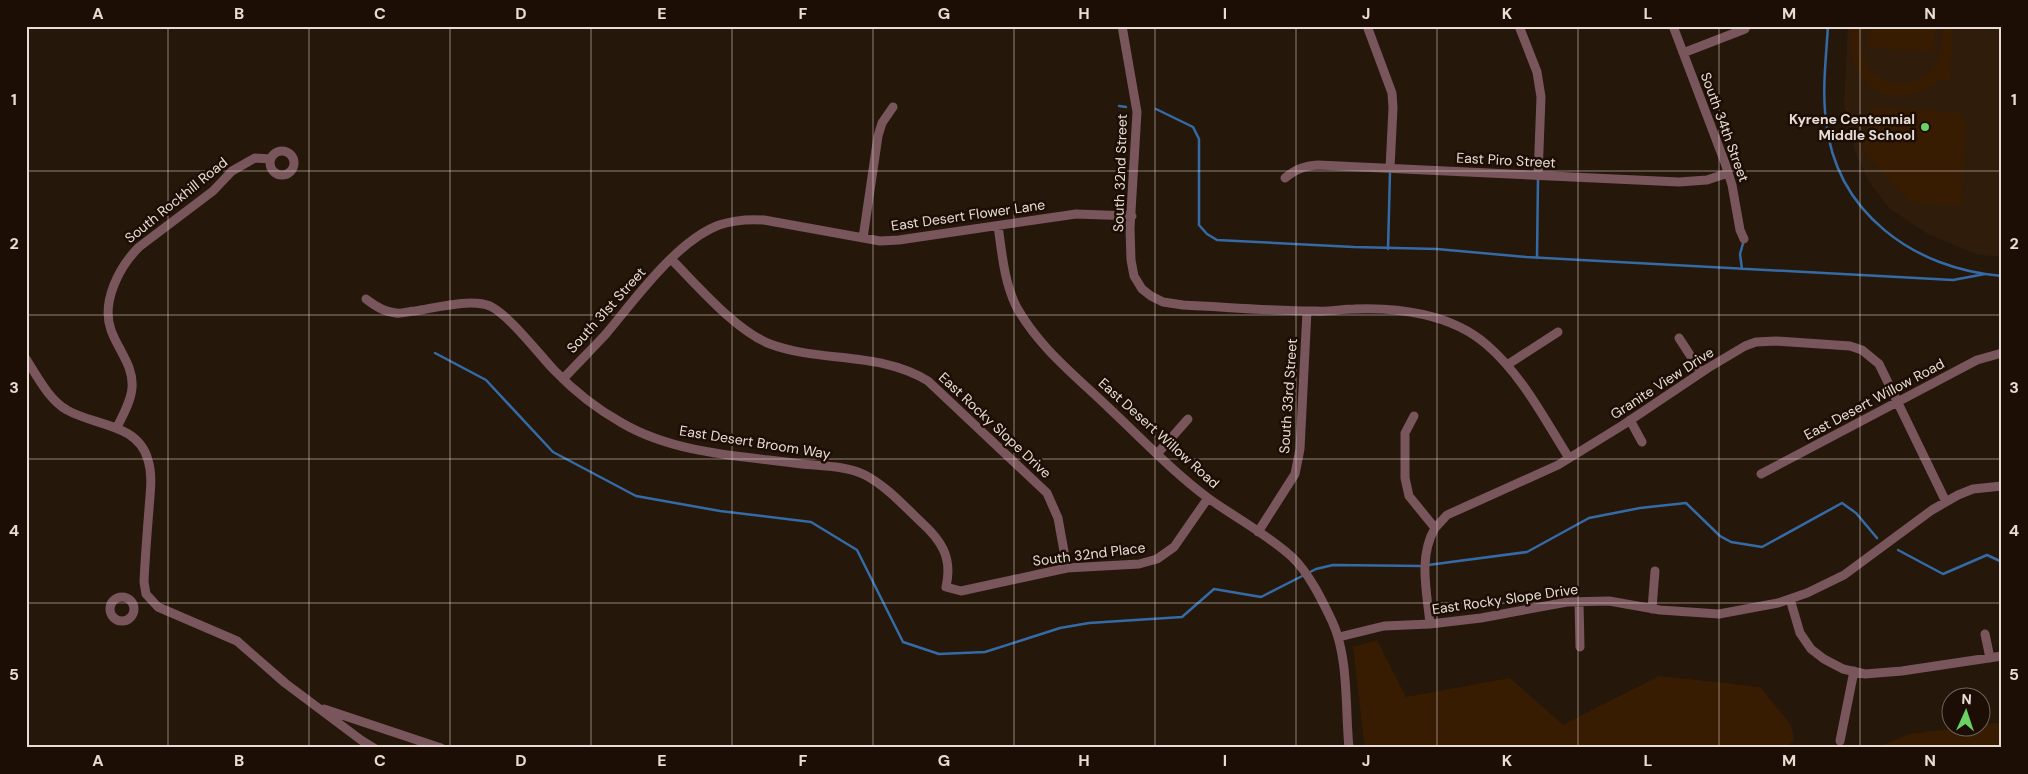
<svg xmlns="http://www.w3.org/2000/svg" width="2028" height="774" viewBox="0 0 2028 774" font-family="'DM Sans',sans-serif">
<rect width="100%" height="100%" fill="#26170b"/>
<path fill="#301c0b" d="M 1848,26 L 2002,26 L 2002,257 L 1978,255 L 1928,234 L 1889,208 L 1868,180 L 1854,149 L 1844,105 Z"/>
<path fill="#381c02" d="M 1852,26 L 1862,26 C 1861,38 1859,53 1866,64 C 1883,93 1928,89 1939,57 C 1942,47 1942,36 1942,26 L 1953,26 L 1950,80 L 1939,80 C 1913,102 1868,102 1855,65 C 1850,52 1851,39 1852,26 Z
M 1869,26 L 1935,26 L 1933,51 L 1868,48 Z
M 1869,108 L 1957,112 L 1966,121 L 1961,206 L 1910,202 L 1864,151 Z
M 1377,640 L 1406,697 L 1510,678 L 1563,725 L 1659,676 L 1760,687 L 1791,725 L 1794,740 L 1785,748 L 1365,748 L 1353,647 Z
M 2002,722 L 2002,748 L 1877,748 L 1909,734 L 1980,726 L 1981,725 Z"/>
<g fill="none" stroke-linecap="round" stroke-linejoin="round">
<path stroke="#346ba6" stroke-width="2.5" d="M 1828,26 C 1826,58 1822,90 1826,121 C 1836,213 1914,269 2002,276
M 1119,106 L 1126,107
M 1156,109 L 1193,127 L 1199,139 L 1199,225 L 1207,234 L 1217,240 L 1354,247 L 1437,249 L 1526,257 L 1953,280 L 1985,274
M 1388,249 L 1390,172
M 1537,258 L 1538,178
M 1742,269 L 1740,254 L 1744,240
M 435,353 L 486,380 L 553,452 L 636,496 L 720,511 L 811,522 L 857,550 L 903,642 L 939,654 L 985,652 L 1060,628 L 1089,623 L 1182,617 L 1214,589 L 1261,597 L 1316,569 L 1333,565 L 1423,566
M 1898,550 L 1943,574 L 1987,555 L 2002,562
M 1428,565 L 1527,552 L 1589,518 L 1640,508 L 1686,503 L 1720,536 L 1731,542 L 1762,547 L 1842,503 L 1856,513 L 1877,538"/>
<path stroke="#79555c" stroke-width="9" d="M 1122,26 L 1137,112 L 1130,228 L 1131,260 L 1134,276 L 1142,289 L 1151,296 L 1163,302 L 1183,305 C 1227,307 1271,311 1316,311 C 1328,312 1341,309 1354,309 C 1398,307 1452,314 1487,345 C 1522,375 1545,420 1569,458
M 1367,26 L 1392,93 L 1393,108 L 1390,168
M 1519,26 L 1537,72 L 1541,97 L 1538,176
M 1673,26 L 1725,163 L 1732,185 L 1740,230 L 1744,239
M 1683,53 L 1745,29
M270 163a12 12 0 1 1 24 0a12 12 0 1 1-24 0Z
M 1285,178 C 1296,169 1304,166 1318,165 L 1679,182 L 1707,180 L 1728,173
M 998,226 C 1002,253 1004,281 1016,306 C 1038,347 1077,377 1110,409 C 1142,439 1173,472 1208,498 C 1236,518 1267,534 1292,557 C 1309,573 1322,600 1332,621 C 1349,657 1345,708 1349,748
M 863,238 L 878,136 L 882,123 L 893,107
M 672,260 C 697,285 736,331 770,344 C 821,363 880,351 928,381 L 1047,493 L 1058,518 L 1067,568
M 366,299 C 375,306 384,312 396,313 C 402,314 409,311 415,311 C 435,308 471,298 490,306 C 509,315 538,353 554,370 C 574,391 597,409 622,423 C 675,454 742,456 802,464 C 822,466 847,466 865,475 C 886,486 903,505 920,521 C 941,540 953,557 946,587 L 961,591 L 1067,568 L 1139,564 L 1157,559 L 1174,547 L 1208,498
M 1679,338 L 1701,372
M 26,359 C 37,376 49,400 67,410 C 94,426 138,423 148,460 C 153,476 150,493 149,509 C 147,534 145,558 144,582 L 146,594 L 158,607 L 237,641 L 285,683 L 361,740 L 374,748
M 1507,365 L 1558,332
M 563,379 C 577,364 591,350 605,335 C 634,301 676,241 719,225 C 734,220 749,219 764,220 L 880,241 L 899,240 L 1076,214 L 1132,216
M 1414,416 L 1405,433 L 1405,478 L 1409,496 L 1435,528 C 1418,557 1427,592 1430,624
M 1630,420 L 1642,442
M 117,427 C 123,415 131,401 132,388 C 134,366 118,350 111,330 C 101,302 119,267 139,247 L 213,191 L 232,171 L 255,158 L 271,159
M 1157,454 L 1188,419
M 1761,474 L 1977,360 L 2002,353
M 1435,528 L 1447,515 L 1558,465 L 1623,425 L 1708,368 L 1745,346 L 1756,342 L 1776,341 L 1850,346 L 1862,350 L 1879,364 L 1946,502
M 1258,532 L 1295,474 L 1300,449 L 1307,311
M110 609a12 12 0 1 1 24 0a12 12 0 1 1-24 0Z
M 1790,599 L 1800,633 L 1811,649 L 1824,659 L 1843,669 L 1865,674 L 1902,671 L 2002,656
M 1579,602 L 1580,647
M 1652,609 L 1655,571
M 1985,634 L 1990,658
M 1339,637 L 1384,626 L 1430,624 L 1481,618 L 1567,602 L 1609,601 L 1660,610 L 1719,614 L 1778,603 L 1807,593 L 1844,575 L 1932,510 L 1958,495 L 1973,489 L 2002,486
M 324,709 L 441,748
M 1840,741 L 1854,671"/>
</g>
<path fill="none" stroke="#e8ddd6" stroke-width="1" stroke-opacity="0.55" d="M 168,26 L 168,748M 309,26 L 309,748M 450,26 L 450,748M 591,26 L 591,748M 732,26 L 732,748M 873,26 L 873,748M 1014,26 L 1014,748M 1155,26 L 1155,748M 1296,26 L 1296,748M 1437,26 L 1437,748M 1578,26 L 1578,748M 1719,26 L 1719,748M 1860,26 L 1860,748M 26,171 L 2002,171M 26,315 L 2002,315M 26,459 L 2002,459M 26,603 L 2002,603"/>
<circle fill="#6bd363" stroke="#1c0e04" stroke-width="2" cx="1925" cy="127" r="5"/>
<g text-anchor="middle" stroke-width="5" stroke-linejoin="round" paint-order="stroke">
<g font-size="14" font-weight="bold" fill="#e8ddd6" stroke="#1c0e04" text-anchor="end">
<text x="1915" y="124">Kyrene Centennial<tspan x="1915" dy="16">Middle School</tspan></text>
</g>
<g font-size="14" fill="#e8ddd6" stroke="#1c0e04">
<text transform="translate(1725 127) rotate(70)" y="5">South 34th Street</text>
<text transform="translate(1506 160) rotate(3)" y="5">East Piro Street</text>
<text transform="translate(1120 173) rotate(-88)" y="5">South 32nd Street</text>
<text transform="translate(176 200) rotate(-39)" y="5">South Rockhill Road</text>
<text transform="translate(968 215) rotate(-8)" y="5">East Desert Flower Lane</text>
<text transform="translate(606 310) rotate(-48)" y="5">South 31st Street</text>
<text transform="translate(1662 383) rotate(-33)" y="5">Granite View Drive</text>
<text transform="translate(1288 396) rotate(-86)" y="5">South 33rd Street</text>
<text transform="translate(1874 399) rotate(-28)" y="5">East Desert Willow Road</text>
<text transform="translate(995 425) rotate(43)" y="5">East Rocky Slope Drive</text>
<text transform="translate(1159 433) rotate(42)" y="5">East Desert Willow Road</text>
<text transform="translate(755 442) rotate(9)" y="5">East Desert Broom Way</text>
<text transform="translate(1089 554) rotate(-7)" y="5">South 32nd Place</text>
<text transform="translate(1505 599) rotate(-8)" y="5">East Rocky Slope Drive</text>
</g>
</g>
<rect width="2028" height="774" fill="none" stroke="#1c0e04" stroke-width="55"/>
<g transform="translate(1966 712) rotate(3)"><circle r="24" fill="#1c0e04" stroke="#6e6158"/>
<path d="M0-4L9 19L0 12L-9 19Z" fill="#6bd363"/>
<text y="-8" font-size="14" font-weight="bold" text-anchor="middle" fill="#e8ddd6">N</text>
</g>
<rect x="28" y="28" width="1972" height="718" fill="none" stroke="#e8ddd6" stroke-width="2"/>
<g font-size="16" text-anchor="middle" font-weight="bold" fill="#e8ddd6">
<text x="98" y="19">A</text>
<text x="239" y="19">B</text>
<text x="380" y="19">C</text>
<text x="521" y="19">D</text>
<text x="662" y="19">E</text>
<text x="803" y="19">F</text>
<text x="944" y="19">G</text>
<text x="1084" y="19">H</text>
<text x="1225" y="19">I</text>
<text x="1366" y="19">J</text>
<text x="1507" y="19">K</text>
<text x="1648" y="19">L</text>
<text x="1789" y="19">M</text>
<text x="1930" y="19">N</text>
<text x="14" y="105">1</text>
<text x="2014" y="105">1</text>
<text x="14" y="249">2</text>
<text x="2014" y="249">2</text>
<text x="14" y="393">3</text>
<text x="2014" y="393">3</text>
<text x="14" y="536">4</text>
<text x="2014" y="536">4</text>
<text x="14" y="680">5</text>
<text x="2014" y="680">5</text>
<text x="98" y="766">A</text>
<text x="239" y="766">B</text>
<text x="380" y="766">C</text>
<text x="521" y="766">D</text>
<text x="662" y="766">E</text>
<text x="803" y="766">F</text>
<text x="944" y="766">G</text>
<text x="1084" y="766">H</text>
<text x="1225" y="766">I</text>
<text x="1366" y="766">J</text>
<text x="1507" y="766">K</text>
<text x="1648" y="766">L</text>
<text x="1789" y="766">M</text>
<text x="1930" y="766">N</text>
</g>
</svg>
